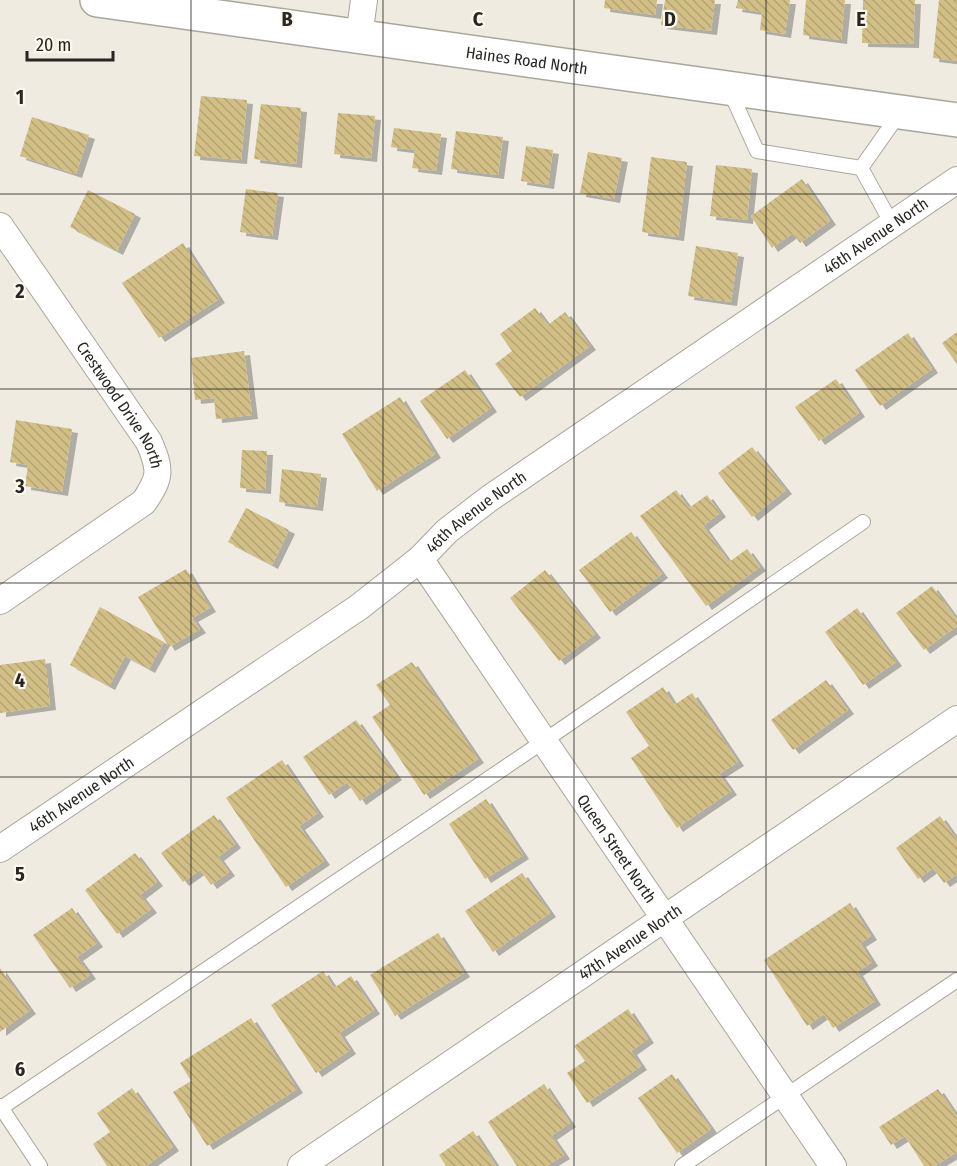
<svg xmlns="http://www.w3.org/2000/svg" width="957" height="1166" viewBox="0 0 957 1166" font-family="'Fira Sans Condensed',sans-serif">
<defs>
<pattern id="building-back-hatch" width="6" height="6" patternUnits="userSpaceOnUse" patternTransform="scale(1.5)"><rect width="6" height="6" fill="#d2bf86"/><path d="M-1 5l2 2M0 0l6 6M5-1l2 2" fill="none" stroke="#b4a473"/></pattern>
<filter id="shadow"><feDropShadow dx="6" dy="4" stdDeviation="0" flood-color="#0004"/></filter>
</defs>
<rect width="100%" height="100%" fill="#efebe0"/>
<path fill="url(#building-back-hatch)" filter="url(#shadow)" d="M 605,0 L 657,0 L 655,15 L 604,8 Z
M 665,0 L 715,0 L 711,31 L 661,25 Z
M 738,0 L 790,0 L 785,34 L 760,30 L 762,12 L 736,8 Z
M 806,0 L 845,0 L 841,40 L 803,35 Z
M 863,0 L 915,0 L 913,44 L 862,43 Z
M 939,0 L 957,0 L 957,61 L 933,58 Z
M 201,96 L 247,100 L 241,160 L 194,156 Z
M 261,104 L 301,108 L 296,164 L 254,159 Z
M 338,113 L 375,116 L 371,158 L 334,154 Z
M 32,117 L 89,135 L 76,174 L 20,156 Z
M 394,128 L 441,134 L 436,171 L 412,168 L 415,150 L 391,147 Z
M 456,131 L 503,137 L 498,175 L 451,169 Z
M 526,146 L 553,150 L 548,185 L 521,181 Z
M 588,152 L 622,158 L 614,199 L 580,193 Z
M 651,157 L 687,162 L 678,237 L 642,232 Z
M 716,165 L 752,169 L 747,220 L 710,216 Z
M 802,179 L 830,221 L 800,243 L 793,233 L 772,248 L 751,216 Z
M 246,189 L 278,193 L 272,236 L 240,232 Z
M 88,190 L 135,214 L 117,251 L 70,227 Z
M 183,243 L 219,299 L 159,338 L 122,283 Z
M 696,246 L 738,253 L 731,302 L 688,296 Z
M 535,308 L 548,325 L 565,312 L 590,346 L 520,397 L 495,364 L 512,351 L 500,334 Z
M 957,332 L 957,364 L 942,343 Z
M 908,333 L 932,369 L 880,406 L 855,370 Z
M 244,351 L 252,415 L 216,419 L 214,398 L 195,400 L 191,358 Z
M 465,370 L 491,408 L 447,439 L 420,401 Z
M 836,379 L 859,413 L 819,441 L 795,407 Z
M 400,397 L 435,454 L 377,491 L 342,434 Z
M 16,420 L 72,429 L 62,492 L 25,486 L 28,465 L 10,462 Z
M 752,447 L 786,490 L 752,517 L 718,473 Z
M 242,450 L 267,451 L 265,490 L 240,488 Z
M 282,469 L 321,474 L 317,507 L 279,502 Z
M 676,490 L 689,508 L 707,495 L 720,513 L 703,526 L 729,562 L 747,549 L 760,567 L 706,606 L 640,516 Z
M 246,508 L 289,530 L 272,565 L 228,542 Z
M 631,532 L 662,574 L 610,612 L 579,570 Z
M 186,569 L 210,608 L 192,618 L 200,629 L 169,647 L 138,597 Z
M 545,570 L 595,634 L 559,661 L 510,598 Z
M 932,586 L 957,620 L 957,626 L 924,650 L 896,613 Z
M 100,607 L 164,642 L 149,669 L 125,656 L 109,686 L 70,665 Z
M 857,608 L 896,662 L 863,685 L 825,632 Z
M 45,659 L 50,706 L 0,713 L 0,665 Z
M 412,662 L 478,759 L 424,795 L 372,717 L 390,705 L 376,685 Z
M 826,680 L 848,710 L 793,750 L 771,720 Z
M 663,687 L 674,705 L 692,693 L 738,762 L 719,774 L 731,791 L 677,828 L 631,758 L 649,746 L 626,712 Z
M 356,720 L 396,776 L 360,801 L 347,782 L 329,795 L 303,757 Z
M 282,760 L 318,813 L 299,826 L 324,861 L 286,887 L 226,798 Z
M 486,799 L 523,855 L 485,879 L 449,824 Z
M 214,815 L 235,844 L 218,857 L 229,872 L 211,885 L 200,870 L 183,882 L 161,853 Z
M 940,816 L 957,840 L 957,874 L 944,883 L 933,868 L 918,879 L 896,848 Z
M 135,853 L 157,882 L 140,895 L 151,909 L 117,934 L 85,890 Z
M 522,873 L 550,913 L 493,952 L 465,911 Z
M 850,903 L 871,936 L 860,943 L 872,962 L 857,972 L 875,1001 L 833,1028 L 824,1014 L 807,1026 L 764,960 Z
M 72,908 L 97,943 L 77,957 L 90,975 L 70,988 L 33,935 Z
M 438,933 L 464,973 L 395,1016 L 370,975 Z
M 0,968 L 30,1010 L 0,1032 Z
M 323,971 L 334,988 L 351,976 L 374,1010 L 339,1033 L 350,1050 L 316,1073 L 271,1005 Z
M 628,1009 L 648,1039 L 631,1051 L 641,1066 L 587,1103 L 567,1073 L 585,1061 L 574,1046 Z
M 251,1018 L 297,1089 L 207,1146 L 173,1092 L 191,1081 L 180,1063 Z
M 672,1074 L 711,1129 L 677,1153 L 638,1098 Z
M 544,1084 L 570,1123 L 551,1136 L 564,1155 L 546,1166 L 517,1166 L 488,1122 Z
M 132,1088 L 173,1147 L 146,1166 L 107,1166 L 93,1144 L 110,1132 L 97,1113 Z
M 938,1089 L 957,1117 L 957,1152 L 934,1166 L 924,1166 L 905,1136 L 891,1145 L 879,1127 Z
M 473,1131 L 496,1166 L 446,1166 L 439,1155 Z"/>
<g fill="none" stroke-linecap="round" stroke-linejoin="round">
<g stroke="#a9a69b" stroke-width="16">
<path id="lane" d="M 729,89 L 757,151 L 861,168 L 899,114
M 861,168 L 892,224
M 0,1106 L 40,1166
M 1,1108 L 544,741 L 863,522
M 682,1166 L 957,980"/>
</g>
<g stroke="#a9a69b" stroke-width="28">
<g id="street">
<path d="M 359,37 L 364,0"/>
<path id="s1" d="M 0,226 L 149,442 C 161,470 161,477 144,502 L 0,601"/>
<path id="s2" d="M 420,559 L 833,1166"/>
<path id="s3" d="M 0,849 L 359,607 L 420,559 L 447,531 L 490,498 L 957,180"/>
<path id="s4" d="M 301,1166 L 957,719"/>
</g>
</g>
<g stroke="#a9a69b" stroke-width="36">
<g id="secondary">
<path id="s5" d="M 97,0 L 957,120"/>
</g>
</g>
<use href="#lane" stroke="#fff" stroke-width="14"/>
<use href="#street" stroke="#fff" stroke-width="26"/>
<use href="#secondary" stroke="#fff" stroke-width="33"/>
</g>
<path fill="none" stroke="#272622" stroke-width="1.5" stroke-opacity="0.55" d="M 191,0 L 191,1166M 383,0 L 383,1166M 574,0 L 574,1166M 766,0 L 766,1166M 0,194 L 957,194M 0,389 L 957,389M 0,583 L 957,583M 0,777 L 957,777M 0,972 L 957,972"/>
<g text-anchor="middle" stroke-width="4.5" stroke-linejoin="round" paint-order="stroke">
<g font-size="16" fill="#272622" stroke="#fcf8ed">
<text dy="6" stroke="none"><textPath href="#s5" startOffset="434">Haines Road North</textPath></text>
<text dy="6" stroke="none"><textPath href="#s3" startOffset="1070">46th Avenue North</textPath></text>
<text dy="6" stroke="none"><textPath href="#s1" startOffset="216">Crestwood Drive North</textPath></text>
<text dy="6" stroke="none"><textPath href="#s3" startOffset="584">46th Avenue North</textPath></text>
<text dy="6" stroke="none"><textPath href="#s3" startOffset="98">46th Avenue North</textPath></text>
<text dy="6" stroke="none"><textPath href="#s2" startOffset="350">Queen Street North</textPath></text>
<text dy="6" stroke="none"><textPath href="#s4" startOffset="398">47th Avenue North</textPath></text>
</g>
</g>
<g font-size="20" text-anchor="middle" font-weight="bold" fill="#272622" stroke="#fcf8ed" stroke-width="4.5" stroke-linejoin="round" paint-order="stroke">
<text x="287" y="26">B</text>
<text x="478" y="26">C</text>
<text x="670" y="26">D</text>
<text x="861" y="26">E</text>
<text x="20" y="104">1</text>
<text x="20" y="298">2</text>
<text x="20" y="493">3</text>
<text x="20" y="687">4</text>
<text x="20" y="881">5</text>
<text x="20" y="1076">6</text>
</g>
<path d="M27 51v9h86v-9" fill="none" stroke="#272622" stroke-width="3"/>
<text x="36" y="51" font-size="18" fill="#272622" stroke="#fcf8ed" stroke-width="4.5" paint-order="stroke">20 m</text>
</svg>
